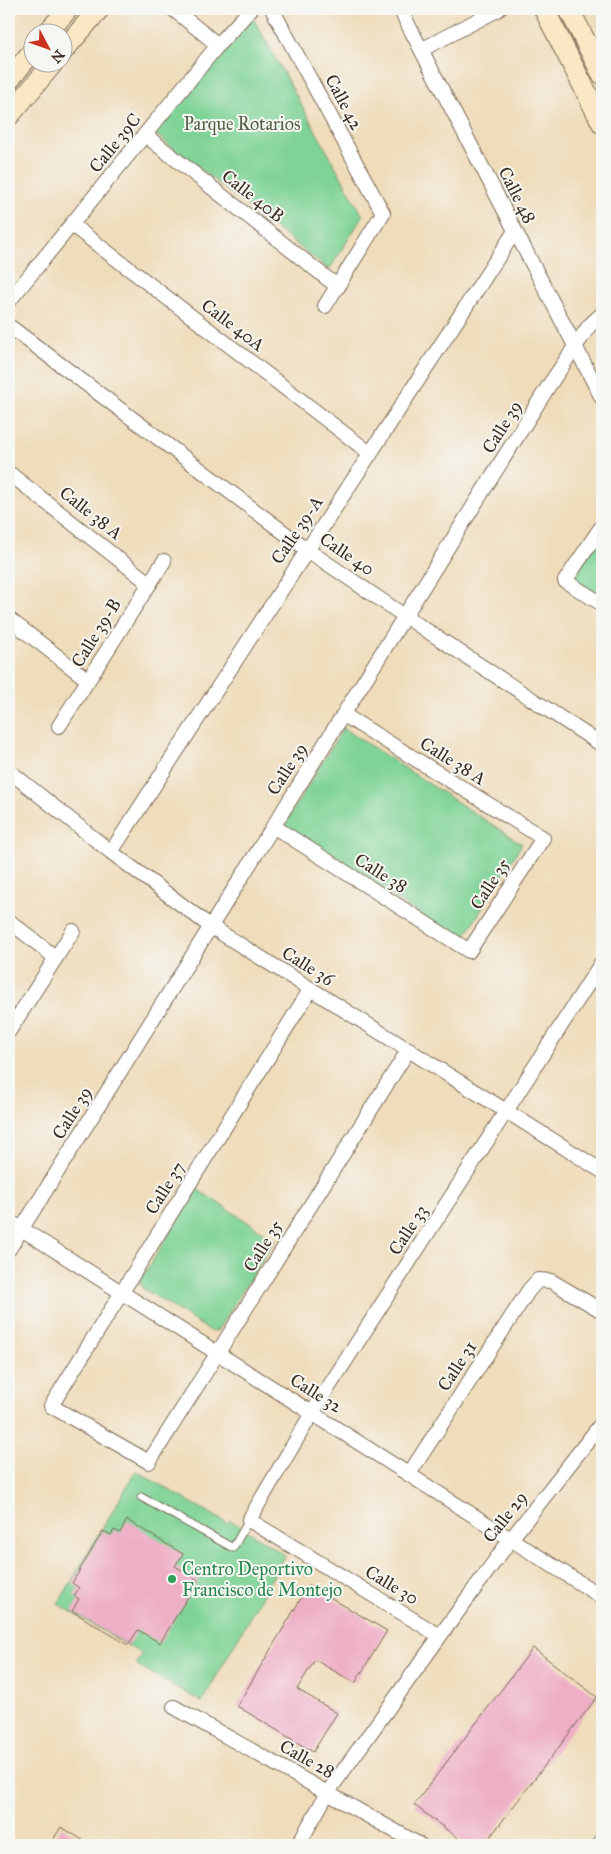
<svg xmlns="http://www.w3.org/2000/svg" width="611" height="1854" viewBox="0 0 611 1854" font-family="'IM FELL Great Primer',serif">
<rect width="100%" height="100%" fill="#f6f6f2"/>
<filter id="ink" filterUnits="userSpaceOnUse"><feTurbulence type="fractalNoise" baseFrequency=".02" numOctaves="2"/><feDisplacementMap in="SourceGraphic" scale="10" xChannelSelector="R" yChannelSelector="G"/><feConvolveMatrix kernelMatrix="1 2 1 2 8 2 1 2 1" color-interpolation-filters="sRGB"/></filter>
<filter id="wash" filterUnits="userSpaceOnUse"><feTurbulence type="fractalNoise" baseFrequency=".0096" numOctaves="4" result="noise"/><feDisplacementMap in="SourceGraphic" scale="20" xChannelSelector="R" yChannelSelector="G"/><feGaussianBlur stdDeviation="1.12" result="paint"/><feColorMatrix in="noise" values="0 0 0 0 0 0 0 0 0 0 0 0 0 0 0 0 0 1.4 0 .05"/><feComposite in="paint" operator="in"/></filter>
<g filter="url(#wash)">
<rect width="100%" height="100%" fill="#efdcba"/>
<path fill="#7fd396" stroke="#5d7e5a" d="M 252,16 L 363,216 L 329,270 L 154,133 Z
M 602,534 L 602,597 L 573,579 Z
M 343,728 L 522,844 L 462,941 L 283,827 Z
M 197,1189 L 275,1240 L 217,1331 L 212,1332 L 142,1288 L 140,1281 Z
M 136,1471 L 227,1523 L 230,1520 L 285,1555 L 202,1702 L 136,1664 L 142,1654 L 58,1604 Z"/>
<g id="blocks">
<path fill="#eeaec6" d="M 127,1520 L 183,1554 L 175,1566 L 198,1580 L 160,1643 L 138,1630 L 128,1645 L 72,1611 L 79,1599 L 74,1596 L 79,1588 L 72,1583 L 103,1531 L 111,1535 L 114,1530 L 120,1533 Z
M 309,1585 L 387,1631 L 355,1683 L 315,1660 L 297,1689 L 337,1713 L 313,1752 L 237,1706 Z
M 533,1648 L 597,1697 L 484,1845 L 467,1845 L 414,1805 Z
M 61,1827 L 91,1845 L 50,1845 Z"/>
</g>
</g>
<g filter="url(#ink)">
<use href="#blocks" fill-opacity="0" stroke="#7a6855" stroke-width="1"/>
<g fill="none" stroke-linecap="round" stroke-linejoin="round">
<g stroke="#7a6855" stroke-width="9">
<path id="lane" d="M 141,1497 L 233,1548 L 249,1520"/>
</g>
<g stroke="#7a6855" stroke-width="16">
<path id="street" d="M 173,9 L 218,45
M 272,9 L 383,213 L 325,306
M 400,9 L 602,398
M 421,50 L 499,9
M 145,135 L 338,287
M 72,225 L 371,454
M 9,301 L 218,45 L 251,9
M 9,326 L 306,549 L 406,617 L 602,745
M 9,473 L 150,584
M 602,526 L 565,581 L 602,604
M 9,619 L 88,680
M 59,726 L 164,561
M 9,771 L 111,852 L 210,926 L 602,1171
M 273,826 L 469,951 L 543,838 L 344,715
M 111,852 L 515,231
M 9,921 L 56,958
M 310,990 L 51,1406 L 149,1462 L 409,1049
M 9,1031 L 73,931
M 9,1221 L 602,1597
M 9,1249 L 548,387 L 589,326 L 602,314
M 409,1474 L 529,1290 L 538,1280 L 551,1281 L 602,1311
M 440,1636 L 249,1520 L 312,1413 L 602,962
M 174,1707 L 420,1845
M 298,1845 L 328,1792 L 440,1636 L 511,1539 L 602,1423
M 599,1845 L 602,1840"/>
</g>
<g stroke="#7a6855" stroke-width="22">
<path id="secondary" d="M 544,9 L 602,123
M 569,9 L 602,74
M 48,32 L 68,9
M 62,52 L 99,9
M 9,80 L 32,52
M 9,116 L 54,62"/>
</g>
<use href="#lane" stroke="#fff" stroke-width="7"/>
<use href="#street" stroke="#fff" stroke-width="14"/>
<use href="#secondary" stroke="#fae7c3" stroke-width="20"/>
</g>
</g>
<circle fill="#2e9e5b" stroke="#f6f6f2" stroke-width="2" cx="172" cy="1579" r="5"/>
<g text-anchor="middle" stroke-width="4" stroke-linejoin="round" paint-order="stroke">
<g font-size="18" fill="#3b2a1e" stroke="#f6f6f2">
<text transform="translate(344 102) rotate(62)" y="6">Calle 42</text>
<text transform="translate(115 143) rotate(-51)" y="6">Calle 39C</text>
<text transform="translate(517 195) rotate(63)" y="6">Calle 48</text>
<text transform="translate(253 196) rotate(38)" y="6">Calle 40B</text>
<text transform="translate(233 325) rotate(37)" y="6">Calle 40A</text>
<text transform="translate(502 427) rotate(-58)" y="6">Calle 39</text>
<text transform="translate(91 513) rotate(38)" y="6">Calle 38 A</text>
<text transform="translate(297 530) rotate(-56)" y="6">Calle 39-A</text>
<text transform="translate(347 554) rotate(34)" y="6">Calle 40</text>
<text transform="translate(96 633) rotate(-58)" y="6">Calle 39-B</text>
<text transform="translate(453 761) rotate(32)" y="6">Calle 38 A</text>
<text transform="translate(287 769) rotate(-57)" y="6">Calle 39</text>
<text transform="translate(381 873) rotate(32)" y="6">Calle 38</text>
<text transform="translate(490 884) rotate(-57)" y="6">Calle 35</text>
<text transform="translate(308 966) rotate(32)" y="6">Calle 36</text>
<text transform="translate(72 1113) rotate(-58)" y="6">Calle 39</text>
<text transform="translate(165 1188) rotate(-58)" y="6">Calle 37</text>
<text transform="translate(408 1230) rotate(-57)" y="6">Calle 33</text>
<text transform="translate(263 1246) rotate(-58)" y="6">Calle 35</text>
<text transform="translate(457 1366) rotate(-57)" y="6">Calle 31</text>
<text transform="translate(316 1393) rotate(32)" y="6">Calle 32</text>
<text transform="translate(505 1517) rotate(-52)" y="6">Calle 29</text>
<text transform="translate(392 1585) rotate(31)" y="6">Calle 30</text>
<text transform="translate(307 1759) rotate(29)" y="6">Calle 28</text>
</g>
<g font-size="18" fill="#4f5d42" stroke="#f6f6f2">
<text x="242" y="130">Parque Rotarios</text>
</g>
<g font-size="18" fill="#27864d" stroke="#f6f6f2" text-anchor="start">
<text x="182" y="1575">Centro Deportivo<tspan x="182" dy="21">Francisco de Montejo</tspan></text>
</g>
</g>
<rect width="611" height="1854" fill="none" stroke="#f6f6f2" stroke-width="30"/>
<g transform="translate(48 48) rotate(131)"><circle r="24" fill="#f6f6f2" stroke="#aba49d"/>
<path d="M0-4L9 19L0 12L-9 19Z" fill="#c8321e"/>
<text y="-8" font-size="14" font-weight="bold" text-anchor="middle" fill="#3b2a1e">N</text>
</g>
</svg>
